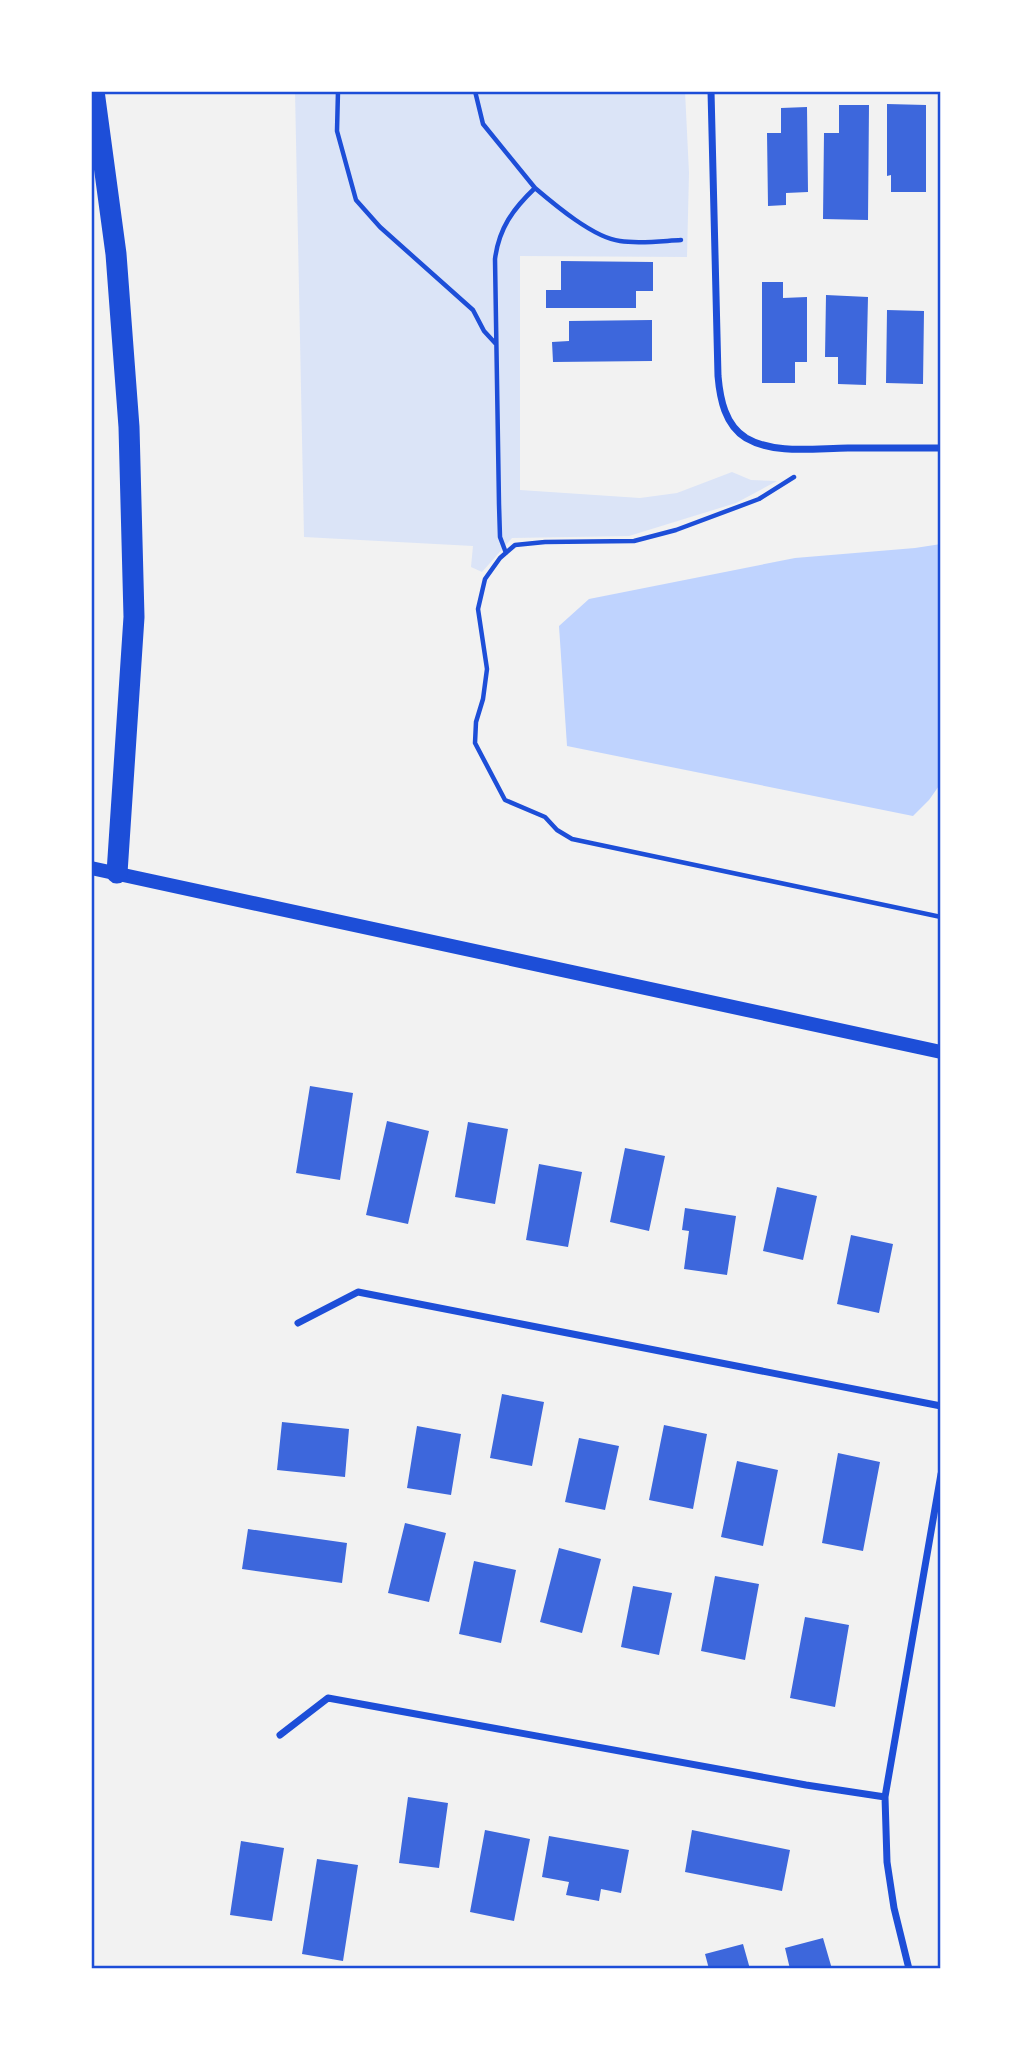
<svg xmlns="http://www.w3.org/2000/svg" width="1032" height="2060" viewBox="0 0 1032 2060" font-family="Arial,sans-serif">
<rect width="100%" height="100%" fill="#f2f2f2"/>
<path fill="#dbe4f7" d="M 295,91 L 685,91 L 689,173 L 687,257 L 520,256 L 520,490 L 640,498 L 677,493 L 732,472 L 751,480 L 777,481 L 736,503 L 629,536 L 512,538 L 482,572 L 471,567 L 473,546 L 304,537 Z"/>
<path fill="#bfd3fe" d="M 941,544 L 941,783 L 929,800 L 913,816 L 567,746 L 559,626 L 589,599 L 795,558 L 915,548 Z"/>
<path fill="#3d67dc" d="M 887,104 L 926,105 L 926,192 L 891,192 L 891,175 L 887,176 Z
M 839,105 L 869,105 L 868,220 L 823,219 L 824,133 L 839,133 Z
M 807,107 L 808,192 L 786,193 L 786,205 L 768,206 L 767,133 L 781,133 L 781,108 Z
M 561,261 L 653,262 L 653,291 L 636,291 L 636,308 L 546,308 L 546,290 L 561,290 Z
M 762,282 L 783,282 L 783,298 L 807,297 L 807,362 L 795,362 L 795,383 L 762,383 Z
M 826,295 L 868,297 L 866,385 L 838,384 L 838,357 L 825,357 Z
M 887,310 L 924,311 L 923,384 L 886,383 Z
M 652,320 L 652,361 L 553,362 L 552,342 L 569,341 L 569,321 Z
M 310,1086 L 353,1093 L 340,1180 L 296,1173 Z
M 387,1121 L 429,1131 L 408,1224 L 366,1215 Z
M 468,1122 L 508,1129 L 495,1204 L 455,1197 Z
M 625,1148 L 665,1156 L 649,1231 L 610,1222 Z
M 539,1164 L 582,1172 L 568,1247 L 526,1240 Z
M 777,1187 L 817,1196 L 803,1260 L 763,1251 Z
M 685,1208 L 736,1216 L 727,1275 L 684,1269 L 689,1231 L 682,1230 Z
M 851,1235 L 893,1244 L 879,1313 L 837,1304 Z
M 502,1394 L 544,1402 L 532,1466 L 490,1458 Z
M 282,1422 L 349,1429 L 345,1477 L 277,1470 Z
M 664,1425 L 707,1434 L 693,1509 L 649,1500 Z
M 417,1426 L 461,1434 L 451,1495 L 407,1488 Z
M 579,1438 L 619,1446 L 605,1510 L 565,1502 Z
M 838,1453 L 880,1462 L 863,1551 L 822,1543 Z
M 737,1461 L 778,1470 L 763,1546 L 721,1537 Z
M 405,1523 L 446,1533 L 429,1602 L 388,1593 Z
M 248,1529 L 347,1543 L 342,1583 L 242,1569 Z
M 559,1548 L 601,1559 L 582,1633 L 540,1622 Z
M 474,1561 L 516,1570 L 501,1643 L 459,1634 Z
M 715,1576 L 759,1584 L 745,1660 L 701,1651 Z
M 633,1586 L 672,1593 L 659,1655 L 621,1647 Z
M 805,1617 L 849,1625 L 835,1707 L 790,1698 Z
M 408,1797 L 448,1803 L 439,1868 L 399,1863 Z
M 485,1830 L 530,1839 L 514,1921 L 470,1912 Z
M 692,1830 L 790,1850 L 782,1891 L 685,1872 Z
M 549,1836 L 629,1850 L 621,1893 L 601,1889 L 599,1901 L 566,1895 L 569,1882 L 542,1877 Z
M 241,1841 L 284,1848 L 272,1921 L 230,1915 Z
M 317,1859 L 358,1865 L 343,1961 L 302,1954 Z
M 823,1938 L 832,1969 L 790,1969 L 785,1948 Z
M 743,1944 L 750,1969 L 709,1969 L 705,1954 Z"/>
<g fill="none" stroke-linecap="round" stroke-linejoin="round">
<path stroke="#1d4ed8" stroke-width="4.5" d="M 338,91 L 337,131 L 356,200 L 380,227 L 473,310 L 484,331 L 496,344
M 475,91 L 483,124 L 535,188
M 794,477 L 759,499 L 676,530 L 634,541 L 545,542 L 515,545 L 500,558 L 485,579 L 478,609 L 487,669 L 483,699 L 476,722 L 475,743 L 505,800 L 545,817 L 557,830 L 572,839 L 941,917
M 506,553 L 500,537 L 499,504 L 495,259 C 499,228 513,209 535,188 C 555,205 594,238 620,241 C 639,244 662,241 681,240"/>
<path stroke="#1d4ed8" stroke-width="7" d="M 711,91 L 718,376 C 720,399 725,425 746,438 C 775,455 817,448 848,448 C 879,448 910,448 941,448
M 298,1323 L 358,1292 L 941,1406
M 280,1735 L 328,1698 L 806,1785 L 885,1797
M 909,1969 L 894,1908 L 887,1862 L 885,1797 L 941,1474"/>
<path stroke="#1d4ed8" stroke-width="14" d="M 91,868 L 941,1052"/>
<path stroke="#1d4ed8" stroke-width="21" d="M 94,91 L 116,254 L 129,427 L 134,617 L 117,873"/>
</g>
<rect width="1032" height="2060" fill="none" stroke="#ffffff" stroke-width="186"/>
<rect x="93" y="93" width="846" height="1874" fill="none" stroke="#1d4ed8" stroke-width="2.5"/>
</svg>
